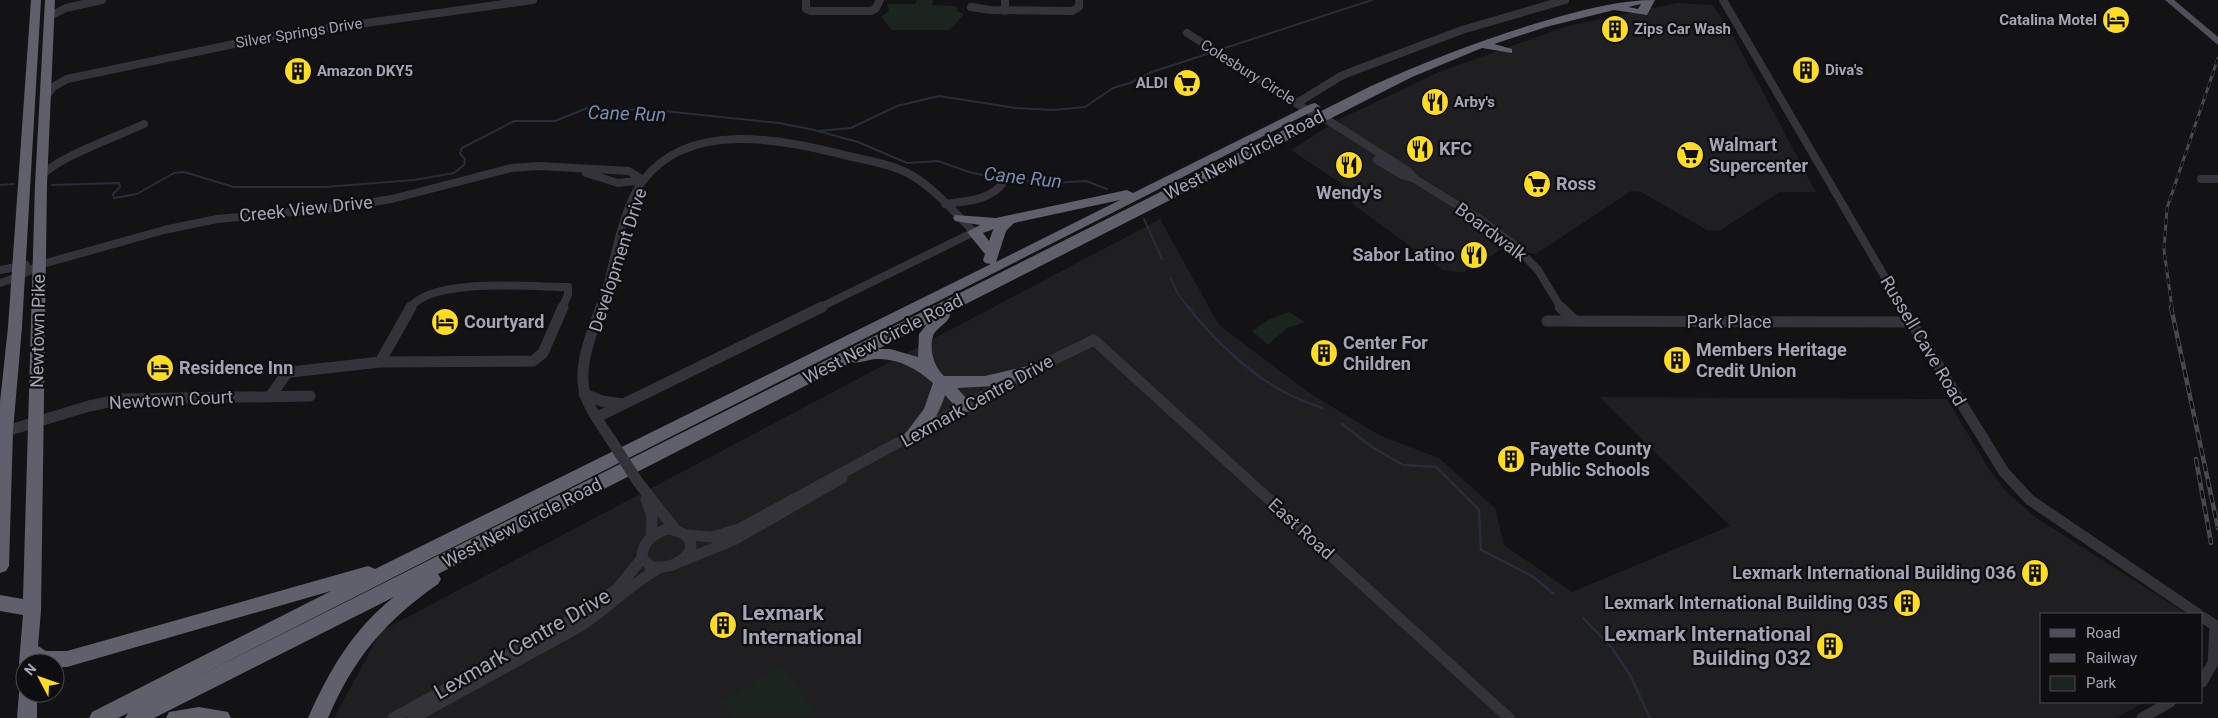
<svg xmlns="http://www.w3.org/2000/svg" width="2218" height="718" viewBox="0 0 2218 718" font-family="Roboto,sans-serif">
<rect width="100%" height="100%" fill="#131214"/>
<path fill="#1f1e21" d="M 1677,3 L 1713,5 L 1733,36 L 1816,192 L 1780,192 L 1719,231 L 1707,230 L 1641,192 L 1631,191 L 1536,254 L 1502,249 L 1464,272 L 1457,272 L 1443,270 L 1351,203 L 1361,197 L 1291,150 L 1338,120 L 1439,72 L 1567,26 Z
M 1160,219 L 1219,325 L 1308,392 L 1379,435 L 1439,458 L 1495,508 L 1504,545 L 1572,592 L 1730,526 L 1599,397 L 1947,399 L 1989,469 L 2006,491 L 2035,517 L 2187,614 L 2042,614 L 2042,702 L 2145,702 L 2116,718 L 334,718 L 381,631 Z"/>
<path fill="#1c241f" d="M 917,0 L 933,0 L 932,5 L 956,6 L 957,11 L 964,14 L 950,30 L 892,30 L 881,17 L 889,11 L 887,4 L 915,4 Z
M 1289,312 L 1305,322 L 1287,328 L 1268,345 L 1252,331 L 1268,320 Z
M 783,665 L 818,718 L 734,718 L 723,702 Z"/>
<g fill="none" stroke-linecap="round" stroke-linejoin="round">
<path stroke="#282e39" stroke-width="2" d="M 1225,48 L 1372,0
M 818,131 L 851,128 L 897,106 L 939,96 L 1016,108 L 1054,110 L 1085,107 L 1113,88 L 1130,83 L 1152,72 L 1207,54
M 0,185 L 14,184
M 52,185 L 119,183 L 120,187 L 113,194 L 114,198 L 137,194 L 174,173 L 184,172 L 234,187 L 326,187 L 414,180 L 454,173 L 464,165 L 465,159 L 460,154 L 462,148 L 514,121 L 555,121 L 587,108 L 664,111 L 779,123 L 810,129 L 858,142 L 907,163 L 938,161 L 969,172 L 996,178 L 1053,183 L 1086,181 L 1107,189
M 1144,219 L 1162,259
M 1171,279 L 1178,294 L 1189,308"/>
<path stroke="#282e39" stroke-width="2.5" d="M 1188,307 C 1214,340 1251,376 1290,395 C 1300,400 1311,404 1322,408
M 1342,424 L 1372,447 L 1403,465 L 1436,467 L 1479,510 L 1481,550 L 1532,576 L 1554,594
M 1583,618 L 1612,648 L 1631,677 L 1650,718"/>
<path stroke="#333339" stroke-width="8" d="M 806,0 L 806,9 L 811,11 L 871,11 L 876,8 L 880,0
M 1005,0 L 1005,11
M 1723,0 L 1903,308
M 971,7 L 991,10 L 1072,11 L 1079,7 L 1079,0
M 50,16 L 66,8 L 102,0
M 1187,33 L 1318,117 L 1329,121 L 1408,171 L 1415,179 L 1481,220 L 1512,243 L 1538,270 L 1561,308
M 46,97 L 53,87 L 67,79 L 272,36 L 533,0
M 1297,103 L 1341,76 L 1356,70 L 1462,30 L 1565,0
M 1377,160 L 1402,175 L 1415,179
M 586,173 L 618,183 L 643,180
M 42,176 C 55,158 121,135 144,124
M 2201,179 L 2218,179
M 945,204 C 966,201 989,201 1003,183
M 0,270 L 26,265
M 0,283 L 18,277 L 39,265 L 164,230 L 217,219 L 326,209 L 392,199 L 511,168 L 539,166 L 629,171 L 643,180
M 410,308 C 431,277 532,287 568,287 L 568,295 L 562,308
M 601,308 C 613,271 620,212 642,182 C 689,118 784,140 848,156 C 869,161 893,164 913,176 C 936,190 955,213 974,232 L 819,308"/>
<path stroke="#333339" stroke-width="11" d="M 601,307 C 592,333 576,368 586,397 C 591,412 602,426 611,440
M 1560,307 L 1573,319
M 1902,307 L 2004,472 L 2030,500 L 2198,614
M 1547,321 L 1911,322
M 380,362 L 411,307
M 380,362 L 533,361 L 543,353 L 563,307
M 584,394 L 602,401 L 623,404
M 270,397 L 286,374 L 291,372 L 380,362
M 597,417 L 822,307
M 0,433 L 89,406 L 122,399 L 310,396
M 638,482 L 675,529
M 646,499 L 652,517 L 651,536
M 667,529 C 694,532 700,551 675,564 C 667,568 659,567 651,567 L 642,558 C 642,542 653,534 667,529 Z
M 688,535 L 712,537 L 739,529 L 1028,372 L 1094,340 L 1509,718
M 682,561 L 734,540 L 842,478
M 2202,617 L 2218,627
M 2202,682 L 2213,663 L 2215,626
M 393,718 L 589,610 L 618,588 L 642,558
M 413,718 L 581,626 C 608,608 631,584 659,568
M 2142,718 L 2170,702"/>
<path fill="#4f4f59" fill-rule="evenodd" d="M 2165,0 L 2174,0 L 2218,37 L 2218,45 Z"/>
<path fill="#5f606b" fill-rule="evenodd" d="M 31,0 L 41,0 L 22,327 L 13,431 L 9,566 L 6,571 L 0,573 L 0,402 L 8,327 Z
M 45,0 L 55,0 L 47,184 L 41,611 L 38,646 L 46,651 L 67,651 L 368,566 L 375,569 L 991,264 L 985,263 L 983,260 L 985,254 L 967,232 L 980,225 L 955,221 L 953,218 L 955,215 L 996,218 L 1127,190 L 1133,193 L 1311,104 L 1315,103 L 1321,107 L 185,683 L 1371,86 C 1432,59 1493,35 1558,17 C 1590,8 1622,0 1655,0 L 1647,15 L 1614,10 L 1546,27 L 1494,44 L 1512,49 L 1512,53 L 1482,48 L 1412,77 L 950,312 C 952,322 936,327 933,336 C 929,350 934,367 944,376 L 985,376 L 1028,366 L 1033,368 L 1036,372 L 1033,376 L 995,386 L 957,388 L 974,407 L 972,411 C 959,415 953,403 945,395 C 941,410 922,448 904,442 L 902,438 L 924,409 L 933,383 C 916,368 898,358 875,359 C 867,360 859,364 852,362 L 438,574 L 441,579 L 438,584 C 384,622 354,658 328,718 L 308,718 C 329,671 353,629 394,597 L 154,718 L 125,718 L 128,713 L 118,718 L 89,718 L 92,712 L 331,591 L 67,667 L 55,667 L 55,663 L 25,663 L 25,670 L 21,669 L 19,663 L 23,615 L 0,611 L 0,595 L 23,599 L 35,184 ZM 1641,4 L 1638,9 L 1628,7 ZM 1120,200 L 996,262 L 1006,231 L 1014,223 ZM 994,229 L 993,230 L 989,241 L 983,233 ZM 927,324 L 919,334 L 918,357 L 890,349 L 878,349 Z
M 25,686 L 25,693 L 37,693 L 37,718 L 17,718 L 19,693 L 21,687 Z
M 199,707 L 228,712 L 231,718 L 166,718 L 169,712 Z"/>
<g stroke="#484850" stroke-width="3">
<path id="rail-far1" d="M 2172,308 L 2164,250 L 2167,208 L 2218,58"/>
</g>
<g stroke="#484850" stroke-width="4.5">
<path id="rail" d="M 2171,307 L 2218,528
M 2196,459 L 2211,543"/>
</g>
<use href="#rail-far1" stroke="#0e0d0f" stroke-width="2" stroke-dasharray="6" stroke-linecap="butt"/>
<use href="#rail" stroke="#0e0d0f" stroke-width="2.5" stroke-dasharray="8" stroke-linecap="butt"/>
<path stroke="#333339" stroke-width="11" d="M 611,440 L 638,482"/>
</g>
<defs>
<g id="hotel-disc" transform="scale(1.4375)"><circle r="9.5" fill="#fddc21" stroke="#0e0d0f"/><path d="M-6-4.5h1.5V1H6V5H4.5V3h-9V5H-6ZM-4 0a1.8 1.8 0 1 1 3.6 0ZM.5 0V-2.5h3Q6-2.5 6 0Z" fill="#111"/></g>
<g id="building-disc" transform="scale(1.4375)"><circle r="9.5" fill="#fddc21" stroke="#0e0d0f"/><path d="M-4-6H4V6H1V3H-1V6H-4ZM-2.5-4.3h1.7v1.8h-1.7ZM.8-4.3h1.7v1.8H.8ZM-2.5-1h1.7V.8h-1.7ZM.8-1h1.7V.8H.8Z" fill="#111"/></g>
<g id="supermarket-disc" transform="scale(1.4375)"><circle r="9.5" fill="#fddc21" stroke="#0e0d0f"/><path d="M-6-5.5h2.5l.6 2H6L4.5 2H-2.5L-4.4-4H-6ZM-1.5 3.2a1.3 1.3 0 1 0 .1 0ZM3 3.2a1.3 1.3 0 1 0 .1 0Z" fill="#111"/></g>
<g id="restaurant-disc" transform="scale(1.4375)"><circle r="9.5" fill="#fddc21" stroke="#0e0d0f"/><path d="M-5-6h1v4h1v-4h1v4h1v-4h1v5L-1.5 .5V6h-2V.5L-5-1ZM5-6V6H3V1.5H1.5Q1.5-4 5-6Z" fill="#111"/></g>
</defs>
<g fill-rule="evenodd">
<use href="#hotel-disc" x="2116" y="20"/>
<use href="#building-disc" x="1615" y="29"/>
<use href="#building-disc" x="1806" y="70"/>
<use href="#building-disc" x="298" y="71"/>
<use href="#supermarket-disc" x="1187" y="83"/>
<use href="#restaurant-disc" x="1435" y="102"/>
<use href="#restaurant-disc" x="1420" y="149"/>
<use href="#supermarket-disc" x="1690" y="155"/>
<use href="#restaurant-disc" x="1349" y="165"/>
<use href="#supermarket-disc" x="1537" y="184"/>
<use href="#restaurant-disc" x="1474" y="255"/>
<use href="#hotel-disc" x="445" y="322"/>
<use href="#building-disc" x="1324" y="353"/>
<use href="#building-disc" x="1677" y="360"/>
<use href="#hotel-disc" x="160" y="368"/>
<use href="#building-disc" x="1511" y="459"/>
<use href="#building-disc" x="2035" y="573"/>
<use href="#building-disc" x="1907" y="603"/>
<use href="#building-disc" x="723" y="625"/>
<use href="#building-disc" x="1830" y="646"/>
</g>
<g text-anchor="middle" stroke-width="4.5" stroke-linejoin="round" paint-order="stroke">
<g font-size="15" font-weight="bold" fill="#a3a5b6" stroke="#0e0d0f" text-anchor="start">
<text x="2097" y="25" text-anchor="end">Catalina Motel</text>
<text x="1634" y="34">Zips Car Wash</text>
<text x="1825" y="75">Diva's</text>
<text x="317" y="76">Amazon DKY5</text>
<text x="1168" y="88" text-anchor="end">ALDI</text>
<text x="1454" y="107">Arby's</text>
</g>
<g font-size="15" fill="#a3a5b6" stroke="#0e0d0f">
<text transform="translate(299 33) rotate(-9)" y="5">Silver Springs Drive</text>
<text transform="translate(1248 72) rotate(32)" y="5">Colesbury Circle</text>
</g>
<g font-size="18" font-weight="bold" fill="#a3a5b6" stroke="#0e0d0f" text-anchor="start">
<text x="1709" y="151">Walmart<tspan x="1709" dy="21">Supercenter</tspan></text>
<text x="1439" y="155">KFC</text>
<text x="1556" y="190">Ross</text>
<text x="1349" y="199" text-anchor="middle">Wendy's</text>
<text x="1455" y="261" text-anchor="end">Sabor Latino</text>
<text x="464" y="328">Courtyard</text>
<text x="1343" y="349">Center For<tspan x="1343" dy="21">Children</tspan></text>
<text x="1696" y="356">Members Heritage<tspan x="1696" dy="21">Credit Union</tspan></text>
<text x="179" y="374">Residence Inn</text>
<text x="1530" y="455">Fayette County<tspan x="1530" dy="21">Public Schools</tspan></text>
<text x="2016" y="579" text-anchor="end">Lexmark International Building 036</text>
<text x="1888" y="609" text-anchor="end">Lexmark International Building 035</text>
</g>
<g font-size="18" fill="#a3a5b6" stroke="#0e0d0f">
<text transform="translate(1244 155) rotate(-27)" y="6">West New Circle Road</text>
<text transform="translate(306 209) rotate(-6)" y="6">Creek View Drive</text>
<text transform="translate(1491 232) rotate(37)" y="6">Boardwalk</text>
<text transform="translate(618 260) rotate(-72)" y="6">Development Drive</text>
<text x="1729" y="328">Park Place</text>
<text transform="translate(38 331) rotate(-89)" y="6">Newtown Pike</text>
<text transform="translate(883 339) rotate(-27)" y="6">West New Circle Road</text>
<text transform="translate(1923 341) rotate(59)" y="6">Russell Cave Road</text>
<text transform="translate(171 400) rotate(-3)" y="6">Newtown Court</text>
<text transform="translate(977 401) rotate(-29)" y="6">Lexmark Centre Drive</text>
<text transform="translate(522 523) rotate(-27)" y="6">West New Circle Road</text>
<text transform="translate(1301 529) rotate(42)" y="6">East Road</text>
</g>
<g font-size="19" font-style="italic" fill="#778cb3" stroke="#0e0d0f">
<text transform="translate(627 113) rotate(2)" y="7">Cane Run</text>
<text transform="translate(1023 177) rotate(6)" y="7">Cane Run</text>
</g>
<g font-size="21" font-weight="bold" fill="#a3a5b6" stroke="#0e0d0f" text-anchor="start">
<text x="742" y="620">Lexmark<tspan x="742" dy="24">International</tspan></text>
<text x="1811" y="641" text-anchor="end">Lexmark International<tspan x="1811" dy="24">Building 032</tspan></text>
</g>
<g font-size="21" fill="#a3a5b6" stroke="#0e0d0f">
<text transform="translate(522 644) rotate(-30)" y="7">Lexmark Centre Drive</text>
</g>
</g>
<rect x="2040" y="613" width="162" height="90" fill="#0e0d0f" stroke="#4a4a52"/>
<rect x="2050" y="629" width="25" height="8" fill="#4f4f59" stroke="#4a4a52"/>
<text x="2086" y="638" font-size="15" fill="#a3a5b6">Road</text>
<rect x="2050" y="654" width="25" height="8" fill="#484850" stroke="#4a4a52"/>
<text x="2086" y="663" font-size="15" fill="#a3a5b6">Railway</text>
<rect x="2050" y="676" width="25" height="15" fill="#1c241f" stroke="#4a4a52"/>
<text x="2086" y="688" font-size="15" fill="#a3a5b6">Park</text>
<g transform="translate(40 678) rotate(311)"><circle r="24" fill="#0e0d0f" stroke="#4a4a52"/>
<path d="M0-4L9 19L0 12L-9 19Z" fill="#fddc21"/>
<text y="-8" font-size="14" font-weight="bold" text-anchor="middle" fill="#a3a5b6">N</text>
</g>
</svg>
